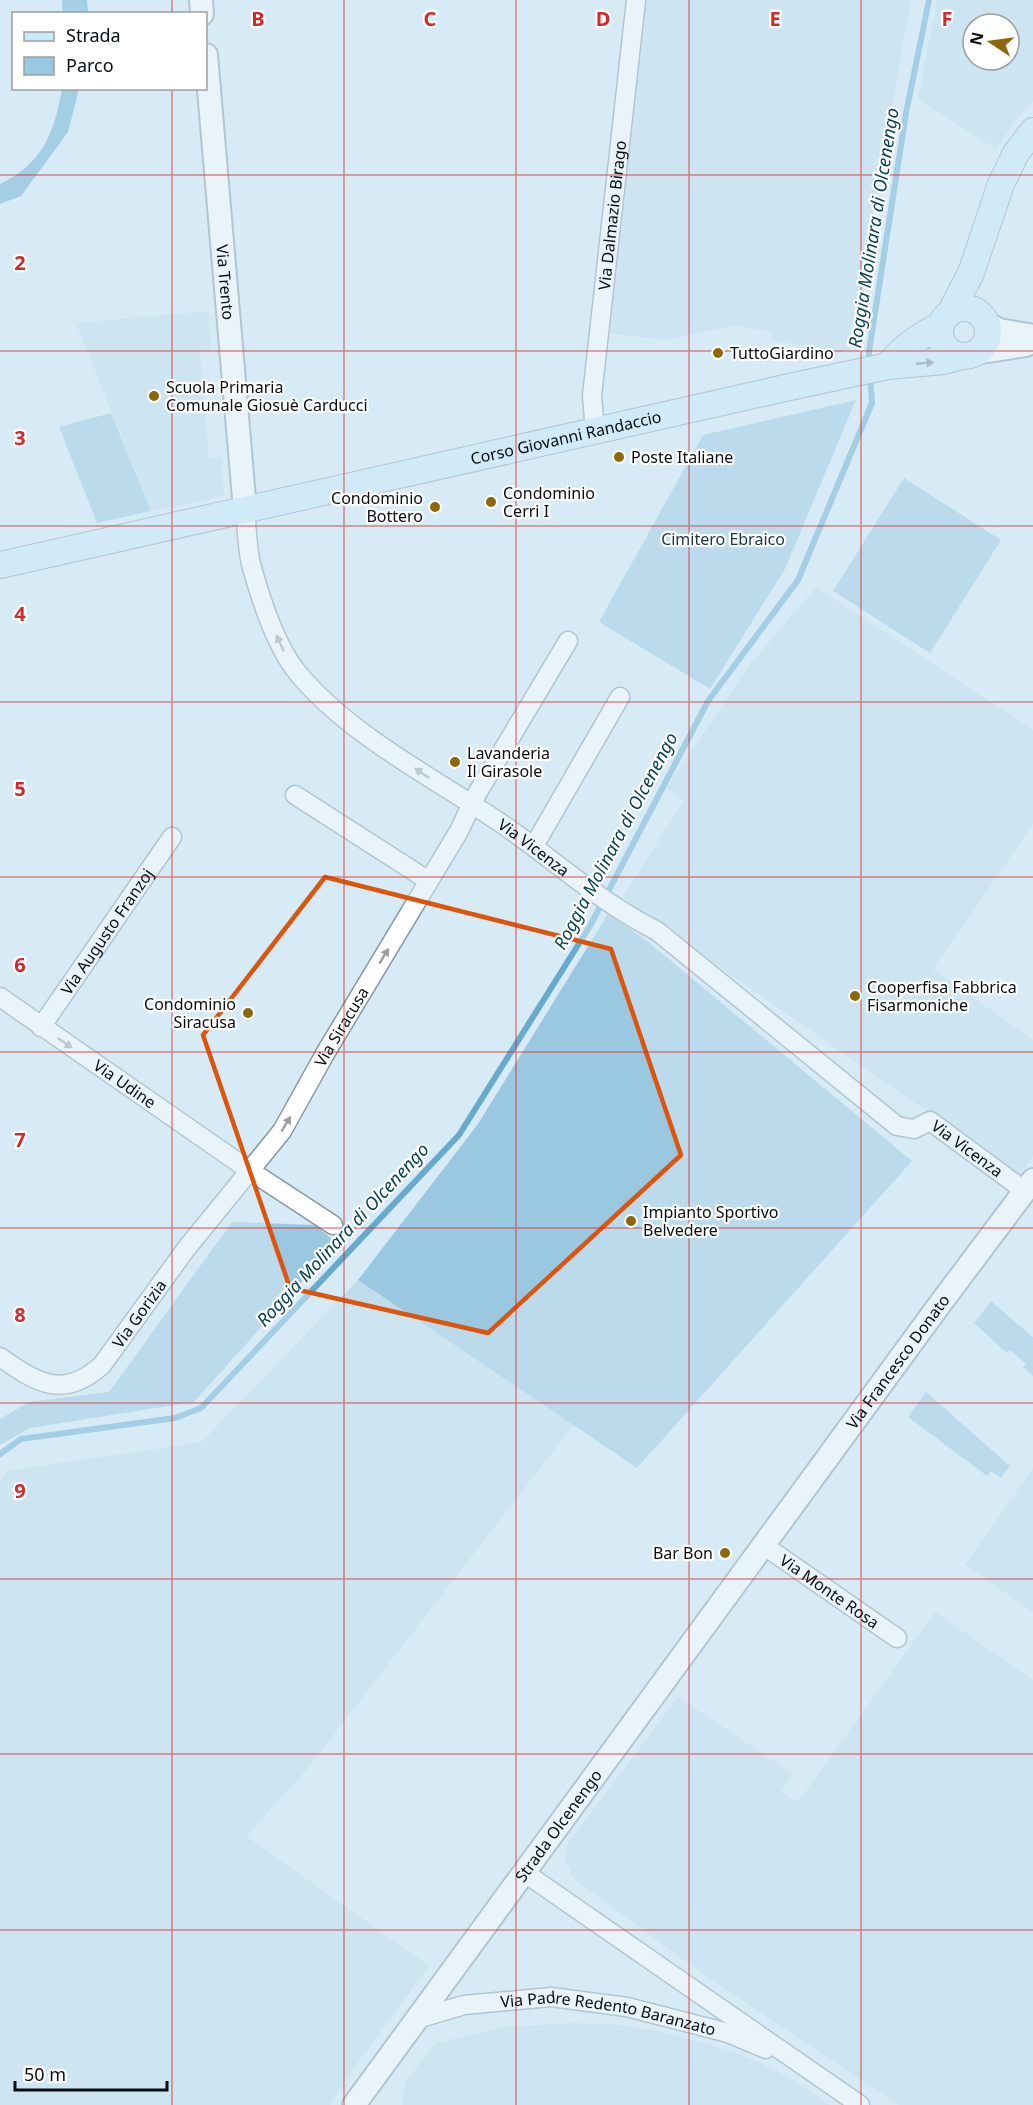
<svg xmlns="http://www.w3.org/2000/svg" width="1033" height="2105" viewBox="0 0 1033 2105" font-family="'Noto Sans',sans-serif">
<rect width="100%" height="100%" fill="#d7ebf6"/>
<path fill="#c1dceb" fill-rule="evenodd" d="M 640,0 L 911,0 L 849,350 L 824,357 L 822,349 L 770,340 L 772,332 L 735,325 L 668,340 L 605,333 Z
M 937,0 L 1033,0 L 1033,101 L 1015,121 L 996,149 L 918,99 ZM 973,24 L 1009,24 L 1009,60 L 973,60 Z
M 208,311 L 211,350 L 200,351 L 209,458 L 221,457 L 224,496 L 151,511 L 76,323 Z
M 816,587 L 1033,730 L 1033,824 L 933,969 L 1033,1040 L 1033,1156 L 1017,1178 L 948,1126 L 666,930 L 623,897 L 684,800 L 666,788 L 750,665 Z
M 358,1280 L 575,1423 L 307,1769 L 246,1836 L 429,1966 L 359,2061 L 330,2105 L 0,2105 L 0,1481 L 7,1471 L 202,1442 Z
M 1033,1468 L 1033,1612 L 965,1565 Z
M 935,1612 L 1033,1680 L 1033,2105 L 898,2105 L 703,1974 L 574,1879 L 564,1858 L 567,1844 L 678,1697 L 793,1774 L 781,1792 L 798,1802 Z
M 575,2023 L 621,2025 L 668,2033 L 722,2048 L 757,2061 L 793,2080 L 830,2105 L 402,2105 L 405,2082 L 436,2043 L 502,2027 Z"/>
<path fill="#9ac8e1" d="M 856,400 L 785,569 L 710,689 L 599,622 L 703,435 Z
M 111,413 L 151,511 L 97,523 L 59,427 Z
M 904,478 L 1001,540 L 930,653 L 833,591 Z
M 608,914 L 647,941 L 912,1161 L 637,1468 L 358,1280 L 478,1124 Z
M 232,1222 L 315,1225 L 337,1243 L 194,1402 L 30,1428 L 0,1445 L 0,1419 L 29,1402 L 109,1392 Z
M 991,1301 L 1033,1337 L 1033,1376 L 1023,1367 L 1026,1364 L 1010,1350 L 1007,1353 L 974,1323 Z
M 926,1392 L 1010,1466 L 1001,1478 L 991,1471 L 987,1476 L 908,1417 Z"/>
<path fill="#67aacd" d="M 62,0 L 87,0 L 88,13 L 63,13 Z
M 62,89 L 79,89 L 68,132 L 21,196 L 0,204 L 0,184 C 43,163 54,133 62,89 Z"/>
<g fill="none" stroke-linecap="round" stroke-linejoin="round">
<path stroke="#67aacd" stroke-width="6" d="M 869,363 L 869,351 L 906,113 L 929,0
M 0,1454 L 21,1439 L 175,1418 L 201,1408 L 459,1135 L 590,926 L 708,701 L 798,580 L 872,403 L 870,376"/>
<g stroke="#8597a2" stroke-width="21">
<g id="minor">
<path id="s1" d="M 595,432 L 592,396 L 636,0"/>
<path id="s2" d="M 245,510 C 247,528 247,547 251,564 C 260,597 276,646 297,672 C 350,737 440,781 508,828 C 557,863 603,904 657,931 L 897,1126 L 914,1129 L 930,1121 L 1025,1191"/>
<path d="M 295,795 L 429,881"/>
<path d="M 534,846 L 620,697"/>
<path id="s3" d="M 0,997 L 249,1170 L 333,1225"/>
<path id="s4" d="M 41,1027 L 172,837"/>
<path id="s5" d="M 0,1357 C 37,1383 63,1400 102,1365 L 186,1249 L 282,1131 L 326,1052 L 459,831 L 475,797 L 568,641"/>
<path id="s6" d="M 763,1545 L 897,1638"/>
<path d="M 525,1873 L 860,2105"/>
<path id="s7" d="M 417,2019 L 464,2005 L 551,1997 L 627,2007 L 728,2033 L 766,2049"/>
</g>
</g>
<g stroke="#8597a2" stroke-width="26">
<g id="tertiary">
<path d="M 201,0 L 202,14"/>
<path id="s8" d="M 206,55 L 245,510"/>
<path d="M 986,323 L 999,330 L 1033,336"/>
<path d="M 975,353 L 1026,345 L 1033,341"/>
<path id="s9" d="M 354,2105 L 937,1308 L 1033,1180"/>
</g>
</g>
<g stroke="#8597a2" stroke-width="28">
<g id="secondary">
<circle cx="964" cy="332" r="24"/>
<path d="M 950,313 L 971,273 L 1001,184 L 1016,153 L 1033,131"/>
<path d="M 888,366 C 901,348 921,335 941,325"/>
<path id="s10" d="M 0,565 L 794,386 L 888,366 L 944,361 L 962,356"/>
</g>
</g>
<use href="#minor" stroke="#fff" stroke-width="18"/>
<use href="#tertiary" stroke="#fff" stroke-width="22"/>
<use href="#secondary" stroke="#c9e9f9" stroke-width="26"/>
</g>
<defs><path id="oneway-solid" d="M-6-.8H1V-3.2L6.5 0L1 3.2V.8H-6Z" transform="scale(1.5)"/></defs>
<use fill="#728691" href="#oneway-solid" transform="translate(925 363) rotate(-5)"/>
<g fill="#9c9fa0">
<use href="#oneway-solid" transform="translate(280 643) rotate(-115)"/>
<use href="#oneway-solid" transform="translate(422 773) rotate(-146)"/>
<use href="#oneway-solid" transform="translate(384 956) rotate(-59)"/>
<use href="#oneway-solid" transform="translate(65 1043) rotate(34)"/>
<use href="#oneway-solid" transform="translate(286 1124) rotate(-59)"/>
</g>
<path d="M0 0H1033V2105H0ZM 325,877 L 611,949 L 681,1155 L 488,1333 L 290,1288 L 203,1035 Z" fill="#d7ebf6" fill-opacity=".55" fill-rule="evenodd"/>
<path fill="none" stroke="#dd550c" stroke-width="4.5" stroke-linejoin="round" d="M 325,877 L 611,949 L 681,1155 L 488,1333 L 290,1288 L 203,1035 Z"/>
<path fill="none" stroke="#d62828" stroke-width="1.5" stroke-opacity="0.55" d="M 172,0 L 172,14M 344,0 L 344,2105M 516,0 L 516,2105M 689,0 L 689,2105M 861,0 L 861,2105M 172,88 L 172,2105M 0,175 L 1033,175M 0,351 L 1033,351M 0,526 L 1033,526M 0,702 L 1033,702M 0,877 L 1033,877M 0,1052 L 1033,1052M 0,1228 L 1033,1228M 0,1403 L 1033,1403M 0,1579 L 1033,1579M 0,1754 L 1033,1754M 0,1930 L 1033,1930"/>
<g fill="#8e670b" stroke="#fff" stroke-width="2">
<circle cx="718" cy="353" r="6"/>
<circle cx="154" cy="396" r="6"/>
<circle cx="619" cy="457" r="6"/>
<circle cx="491" cy="502" r="6"/>
<circle cx="435" cy="507" r="6"/>
<circle cx="455" cy="762" r="6"/>
<circle cx="855" cy="996" r="6"/>
<circle cx="248" cy="1013" r="6"/>
<circle cx="631" cy="1221" r="6"/>
<circle cx="725" cy="1553" r="6"/>
</g>
<g text-anchor="middle" stroke-width="4.5" stroke-linejoin="round" paint-order="stroke">
<g font-size="16" fill="#080e12" stroke="#fff">
<text dy="6" stroke="none"><textPath href="#s1" startOffset="218">Via Dalmazio Birago</textPath></text>
<text dy="6" stroke="none"><textPath href="#s8" startOffset="228">Via Trento</textPath></text>
<text dy="6" stroke="none"><textPath href="#s10" startOffset="580">Corso Giovanni Randaccio</textPath></text>
<text dy="6" stroke="none"><textPath href="#s2" startOffset="468">Via Vicenza</textPath></text>
<text dy="6" stroke="none"><textPath href="#s4" startOffset="116">Via Augusto Franzoj</textPath></text>
<text dy="6" stroke="none"><textPath href="#s5" startOffset="530">Via Siracusa</textPath></text>
<text dy="6" stroke="none"><textPath href="#s3" startOffset="152">Via Udine</textPath></text>
<text dy="6" stroke="none"><textPath href="#s2" startOffset="1008">Via Vicenza</textPath></text>
<text dy="6" stroke="none"><textPath href="#s5" startOffset="178">Via Gorizia</textPath></text>
<text dy="6" stroke="none"><textPath href="#s9" startOffset="921">Via Francesco Donato</textPath></text>
<text dy="6" stroke="none"><textPath href="#s6" startOffset="81">Via Monte Rosa</textPath></text>
<text dy="6" stroke="none"><textPath href="#s9" startOffset="346">Strada Olcenengo</textPath></text>
<text dy="6" stroke="none"><textPath href="#s7" startOffset="195">Via Padre Redento Baranzato</textPath></text>
</g>
<g font-size="16" fill="#080e12" stroke="#fff" text-anchor="start">
<text x="730" y="359">TuttoGiardino</text>
<text x="166" y="393">Scuola Primaria<tspan x="166" dy="18">Comunale Giosuè Carducci</tspan></text>
<text x="631" y="463">Poste Italiane</text>
<text x="503" y="499">Condominio<tspan x="503" dy="18">Cerri I</tspan></text>
<text x="423" y="504" text-anchor="end">Condominio<tspan x="423" dy="18">Bottero</tspan></text>
<text x="467" y="759">Lavanderia<tspan x="467" dy="18">Il Girasole</tspan></text>
<text x="867" y="993">Cooperfisa Fabbrica<tspan x="867" dy="18">Fisarmoniche</tspan></text>
<text x="236" y="1010" text-anchor="end">Condominio<tspan x="236" dy="18">Siracusa</tspan></text>
<text x="643" y="1218">Impianto Sportivo<tspan x="643" dy="18">Belvedere</tspan></text>
<text x="713" y="1559" text-anchor="end">Bar Bon</text>
</g>
<g font-size="16" fill="#173646" stroke="#fff">
<text x="723" y="545">Cimitero Ebraico</text>
</g>
<g font-size="18" font-style="italic" fill="#033f56" stroke="#fff">
<text transform="translate(874 228) rotate(-81)" y="6">Roggia Molinara di Olcenengo</text>
<text transform="translate(616 841) rotate(-62)" y="6">Roggia Molinara di Olcenengo</text>
<text transform="translate(343 1235) rotate(-47)" y="6">Roggia Molinara di Olcenengo</text>
</g>
</g>
<g font-size="20" text-anchor="middle" font-weight="bold" fill="#d62828" stroke="#fff" stroke-width="4.5" stroke-linejoin="round" paint-order="stroke">
<text x="258" y="26">B</text>
<text x="430" y="26">C</text>
<text x="603" y="26">D</text>
<text x="775" y="26">E</text>
<text x="947" y="26">F</text>
<text x="20" y="270">2</text>
<text x="20" y="445">3</text>
<text x="20" y="621">4</text>
<text x="20" y="796">5</text>
<text x="20" y="972">6</text>
<text x="20" y="1147">7</text>
<text x="20" y="1322">8</text>
<text x="20" y="1498">9</text>
</g>
<rect x="12" y="12" width="195" height="78" fill="#ffffff" stroke="#9c9fa0" stroke-width="1.5"/>
<rect x="24" y="32" width="30" height="9" fill="#c9e9f9" stroke="#9c9fa0" stroke-width="1.5"/>
<text x="66" y="42" font-size="18" fill="#080e12">Strada</text>
<rect x="24" y="57" width="30" height="18" fill="#9ac8e1" stroke="#9c9fa0" stroke-width="1.5"/>
<text x="66" y="72" font-size="18" fill="#080e12">Parco</text>
<g transform="translate(991 42) rotate(283)"><circle r="28" fill="#ffffff" stroke="#9c9fa0" stroke-width="1.5"/>
<path d="M0-4.5L10 22L0 15L-10 22Z" fill="#8e670b"/>
<text y="-9" font-size="16" font-weight="bold" text-anchor="middle" fill="#080e12">N</text>
</g>
<path d="M15 2081v9h152v-9" fill="none" stroke="#080e12" stroke-width="3"/>
<text x="24" y="2081" font-size="18" fill="#080e12" stroke="#ffffff" stroke-width="4.5" paint-order="stroke">50 m</text>
</svg>
